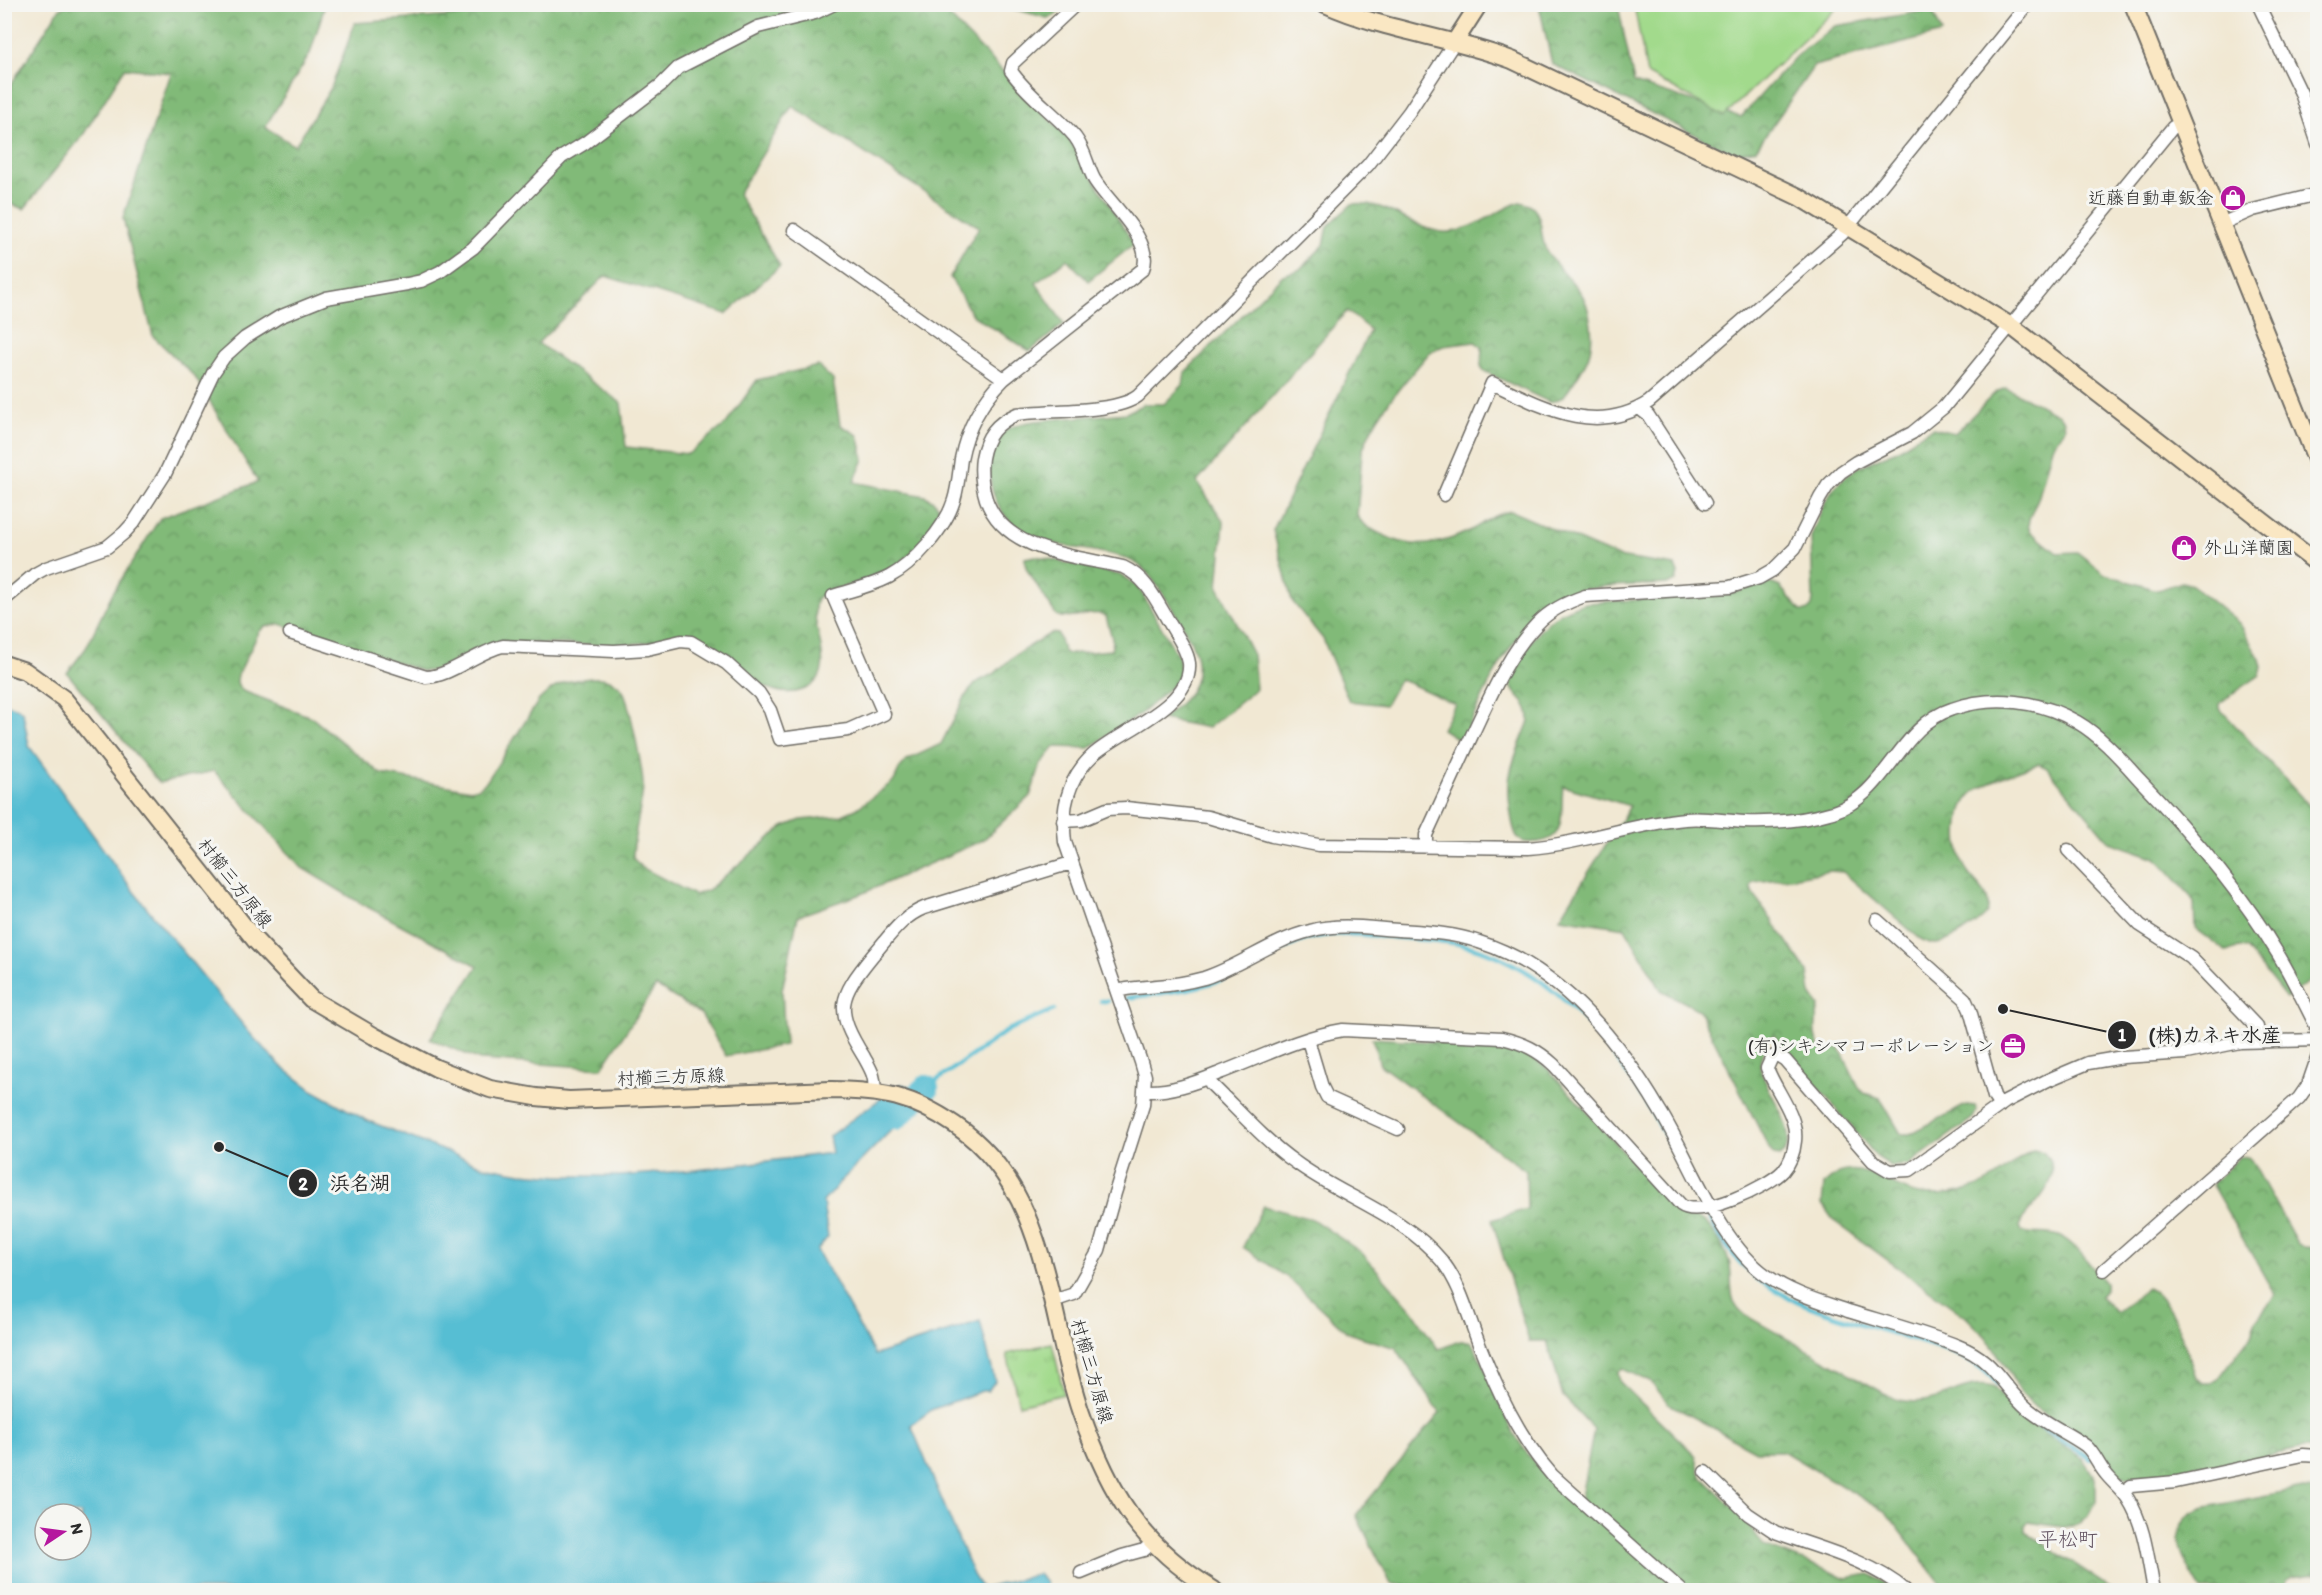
<svg xmlns="http://www.w3.org/2000/svg" width="2322" height="1595" viewBox="0 0 2322 1595" font-family="Itim,'Klee One',sans-serif">
<defs>
<pattern id="grass-tufts" width="24" height="20" patternUnits="userSpaceOnUse" patternTransform="scale(1.5)"><rect width="24" height="20" fill="#a2da8c"/><path d="M3 7l-1-3M5 7V3M7 7l1-3M15 17l-1-3M17 17v-4M19 17l1-3" fill="none" stroke="#8cbb79"/></pattern>
<pattern id="forest-crowns" width="20" height="18" patternUnits="userSpaceOnUse" patternTransform="scale(1.5)"><rect width="20" height="18" fill="#81ba78"/><path d="M2 6a3 3 0 1 1 6 0M12 15a3 3 0 1 1 6 0" fill="none" stroke="#6a9763"/></pattern>
</defs>
<rect width="100%" height="100%" fill="#f6f6f2"/>
<filter id="ink" filterUnits="userSpaceOnUse"><feTurbulence type="fractalNoise" baseFrequency=".0167" numOctaves="2"/><feDisplacementMap in="SourceGraphic" scale="12" xChannelSelector="R" yChannelSelector="G"/><feConvolveMatrix kernelMatrix="1 2 1 2 8 2 1 2 1" color-interpolation-filters="sRGB"/></filter>
<filter id="wash" filterUnits="userSpaceOnUse"><feTurbulence type="fractalNoise" baseFrequency=".008" numOctaves="4" result="noise"/><feDisplacementMap in="SourceGraphic" scale="24" xChannelSelector="R" yChannelSelector="G"/><feGaussianBlur stdDeviation="1.35" result="paint"/><feColorMatrix in="noise" values="0 0 0 0 0 0 0 0 0 0 0 0 0 0 0 0 0 1.4 0 .05"/><feComposite in="paint" operator="in"/></filter>
<g filter="url(#wash)">
<rect width="100%" height="100%" fill="#f1e8d3"/>
<path fill="url(#grass-tufts)" stroke="#66825c" stroke-width="1.5" d="M 1052,1343 L 1064,1394 L 1019,1405 L 1007,1354 Z"/>
<path fill="url(#forest-crowns)" stroke="#567252" stroke-width="1.5" d="M 480,4 L 945,5 L 947,14 L 1069,139 L 1134,244 L 1088,281 L 1067,259 L 1036,283 L 1064,324 L 1030,351 L 972,315 L 950,277 L 979,227 L 792,106 L 738,194 L 780,266 L 726,314 L 605,276 L 538,343 L 621,403 L 626,447 L 688,454 L 726,424 L 757,380 L 818,366 L 833,380 L 840,425 L 858,435 L 864,459 L 854,482 L 925,496 C 933,500 939,504 940,513 C 941,527 901,564 888,571 C 867,584 840,584 818,597 C 804,622 844,672 805,689 C 768,705 737,663 710,646 C 703,642 697,636 689,637 C 663,639 638,645 612,645 C 583,645 554,644 525,643 C 515,643 503,641 493,643 C 469,648 448,673 422,671 L 280,624 L 264,627 L 259,632 L 238,675 C 236,682 237,686 243,691 L 311,717 L 381,774 L 471,790 L 480,787 L 487,781 L 539,700 C 555,684 570,679 593,678 C 603,677 615,680 622,689 C 629,698 644,776 643,788 C 641,811 633,834 633,858 L 641,867 L 694,895 L 708,890 L 783,827 L 801,820 L 840,816 L 856,809 L 894,781 L 900,768 L 907,760 L 941,744 L 966,695 L 977,682 L 995,673 L 1015,655 L 1051,633 L 1058,634 L 1064,652 L 1068,654 L 1111,650 L 1113,642 L 1106,616 C 1092,608 1072,623 1056,615 L 1027,570 L 1025,564 L 1025,558 L 1036,556 L 1120,575 L 1135,584 L 1141,592 L 1179,658 L 1180,670 L 1176,682 L 1143,712 L 1089,748 L 1055,747 L 1041,764 L 1030,796 L 983,840 L 861,894 L 798,916 L 782,990 L 785,1045 L 726,1056 L 701,1014 L 656,986 L 602,1068 L 480,1060 L 430,1039 L 478,966 L 362,904 L 302,868 L 214,771 L 159,783 L 67,673 L 86,648 L 112,594 L 160,518 L 258,482 L 195,377 L 153,336 L 123,218 L 171,73 L 125,68 L 83,135 L 24,209 L 5,202 L 4,95 L 60,8 L 68,5 L 325,5 L 310,54 L 265,127 L 295,146 L 331,88 L 355,23 L 480,14 Z
M 999,5 L 1068,5 L 1054,16 L 1047,18 Z
M 1539,5 L 1618,5 L 1634,83 L 1741,117 L 1796,56 L 1835,26 L 1932,10 L 1942,33 L 1814,66 L 1756,149 L 1734,154 L 1552,64 Z
M 1520,202 C 1546,206 1538,232 1546,250 C 1555,266 1570,278 1581,293 C 1590,306 1594,336 1590,351 C 1588,362 1581,371 1575,380 C 1568,391 1563,401 1549,402 L 1484,371 L 1481,366 L 1482,347 L 1475,342 L 1443,346 L 1430,352 C 1405,382 1374,414 1362,452 L 1357,516 C 1363,526 1373,530 1383,535 C 1413,551 1443,545 1473,529 C 1485,522 1496,513 1511,511 L 1618,557 L 1675,566 L 1678,573 L 1676,581 L 1669,584 C 1640,586 1608,583 1581,591 C 1518,608 1487,687 1462,742 L 1442,729 L 1455,704 L 1400,679 L 1385,705 L 1349,701 L 1323,639 L 1292,601 L 1273,530 L 1370,330 L 1347,311 L 1197,482 L 1224,522 L 1218,587 L 1253,655 L 1256,689 L 1208,728 L 1162,719 C 1174,709 1189,698 1195,682 C 1198,673 1198,661 1195,651 C 1187,631 1153,571 1134,562 C 1100,546 1052,551 1020,530 C 1003,518 991,497 990,476 C 986,425 1017,422 1057,419 C 1077,417 1096,416 1116,414 L 1126,413 L 1144,404 L 1164,404 L 1183,385 L 1185,372 L 1283,275 L 1299,270 L 1324,245 L 1328,226 L 1352,204 C 1385,199 1412,229 1443,232 C 1467,235 1497,210 1520,202 Z
M 2006,388 L 2059,415 L 2064,421 L 2065,428 L 2052,447 L 2039,496 L 2029,519 L 2028,526 L 2031,532 L 2057,553 L 2077,552 L 2105,574 L 2150,588 L 2158,590 L 2182,582 L 2192,585 L 2240,624 L 2260,659 L 2262,667 L 2260,675 L 2224,700 L 2220,704 L 2220,709 L 2317,814 L 2317,976 L 2286,998 L 2246,948 L 2239,947 L 2227,952 L 2195,928 L 2194,903 L 2190,895 L 2156,858 L 2110,842 L 2047,768 L 2039,764 L 2033,765 C 2016,772 1988,781 1974,792 C 1954,809 1955,848 1966,870 C 1972,881 1988,891 1988,904 C 1989,905 1987,913 1987,913 C 1982,922 1945,944 1936,944 C 1929,944 1924,941 1919,938 L 1843,872 L 1829,871 L 1791,878 L 1753,882 L 1751,886 L 1752,892 L 1808,972 L 1811,994 L 1819,1006 C 1815,1022 1813,1037 1822,1051 L 1833,1047 L 1840,1049 L 1860,1089 L 1864,1093 L 1880,1098 L 1901,1134 L 1910,1134 L 1966,1105 L 1975,1106 L 1977,1110 L 1973,1118 L 1908,1165 L 1891,1166 L 1877,1157 L 1774,1035 L 1768,1039 C 1764,1049 1758,1061 1761,1071 C 1766,1091 1806,1140 1779,1156 L 1774,1155 L 1770,1150 L 1699,1010 L 1661,990 L 1625,928 L 1560,918 L 1630,806 L 1563,786 C 1561,800 1564,819 1557,832 C 1553,839 1546,841 1538,842 C 1532,842 1525,844 1520,840 C 1511,834 1508,793 1509,782 C 1511,762 1522,740 1529,721 C 1529,699 1516,701 1511,685 C 1506,667 1541,626 1556,616 C 1565,610 1575,606 1586,603 L 1731,594 L 1768,582 L 1780,587 L 1801,611 L 1807,611 L 1812,606 L 1813,599 L 1811,537 L 1824,504 L 1833,489 L 1845,477 L 1859,467 L 1897,450 L 1926,431 L 1933,428 L 1955,433 L 1996,392 Z
M 1372,1038 L 1501,1046 L 1527,1054 L 1549,1070 L 1677,1211 C 1686,1219 1699,1215 1707,1224 C 1715,1233 1725,1249 1729,1261 C 1734,1279 1726,1300 1743,1314 L 1893,1398 C 1937,1413 1959,1378 1993,1387 L 2019,1415 L 2083,1459 L 2093,1475 L 2096,1487 L 2096,1502 L 2089,1515 L 2078,1525 L 2063,1527 L 2028,1522 L 2025,1525 L 2025,1531 L 2114,1590 L 1946,1590 L 1886,1512 L 1783,1451 L 1756,1451 L 1669,1404 L 1651,1382 L 1623,1369 L 1618,1372 L 1620,1382 L 1695,1455 L 1701,1476 L 1744,1518 L 1764,1546 L 1847,1578 L 1870,1574 L 1887,1584 L 1888,1590 L 1459,1590 L 1391,1584 L 1356,1515 L 1440,1413 L 1396,1348 L 1348,1333 L 1288,1278 L 1243,1247 L 1263,1206 L 1312,1219 L 1361,1252 L 1413,1311 L 1438,1349 C 1450,1347 1459,1337 1471,1342 C 1486,1366 1495,1396 1508,1422 C 1525,1457 1551,1482 1579,1507 L 1594,1429 L 1563,1396 L 1547,1341 L 1529,1341 L 1492,1220 L 1527,1209 L 1526,1171 L 1380,1065 Z
M 2033,1150 L 2044,1152 C 2066,1178 2038,1199 2021,1221 L 2020,1226 L 2022,1232 C 2034,1235 2047,1232 2059,1236 C 2074,1241 2094,1270 2105,1283 L 2105,1290 L 2100,1296 L 2116,1313 L 2145,1290 L 2148,1288 C 2172,1297 2187,1353 2196,1377 L 2203,1383 L 2211,1383 L 2219,1378 L 2254,1332 L 2255,1322 L 2275,1295 L 2212,1185 L 2213,1182 L 2239,1158 L 2248,1157 L 2251,1160 L 2297,1243 L 2303,1247 L 2317,1248 L 2317,1449 L 2303,1448 L 2175,1476 L 2131,1479 C 2115,1476 2109,1463 2099,1453 C 2083,1436 2050,1418 2030,1403 L 2021,1393 L 2003,1362 L 1986,1337 L 1966,1317 L 1834,1221 L 1822,1204 L 1824,1184 C 1828,1181 1834,1175 1839,1173 C 1867,1162 1893,1190 1919,1194 C 1948,1198 1979,1190 2003,1172 C 2013,1164 2021,1156 2033,1150 Z
M 2303,1488 L 2317,1489 L 2317,1574 L 2292,1577 L 2286,1580 L 2284,1590 L 2201,1590 C 2185,1562 2160,1526 2202,1508 Z"/>
<path fill="#a2da8c" stroke="#66825c" stroke-width="1.5" d="M 1835,4 L 1836,9 L 1724,116 L 1647,74 L 1634,5 Z"/>
<path fill="#56bed3" stroke="#40747f" stroke-width="1.5" fill-rule="evenodd" d="M 4,703 L 18,708 L 23,713 L 29,746 L 134,892 L 253,1037 L 282,1067 L 312,1090 L 366,1120 L 483,1166 L 521,1173 L 560,1176 L 620,1176 L 696,1170 L 832,1153 L 829,1136 L 901,1084 L 911,1087 L 924,1097 L 841,1181 L 823,1202 L 828,1237 L 817,1250 L 875,1355 L 980,1321 L 995,1381 L 988,1391 L 982,1391 L 933,1409 L 911,1425 L 973,1575 L 982,1589 L 1038,1574 L 1045,1581 L 1048,1590 L 5,1590 ZM 45,1514 L 81,1514 L 81,1550 L 45,1550 Z"/>
<g fill="none" stroke-linecap="round" stroke-linejoin="round">
<path stroke="#56bed3" stroke-width="4.5" d="M 1127,998 C 1162,993 1196,990 1229,977 C 1257,965 1282,946 1311,938 C 1340,930 1372,936 1402,938 C 1427,940 1453,941 1478,949 C 1589,985 1651,1106 1701,1202
M 1101,1001 L 1108,1001
M 926,1088 L 1008,1030 L 1054,1010
M 1710,1218 C 1722,1241 1737,1263 1758,1279 C 1799,1310 1872,1326 1921,1342 C 1950,1351 1977,1359 1997,1383
M 2004,1392 L 2021,1413 L 2091,1459
M 2112,1472 L 2125,1485"/>
<path stroke="#56bed3" stroke-width="26" d="M 896,1117 L 926,1088"/>
</g>
</g>
<g filter="url(#ink)">
<g fill="none" stroke-linecap="round" stroke-linejoin="round">
<g stroke="#706d66" stroke-width="15">
<path id="street" d="M 2258,4 L 2301,93 L 2318,144
M 2221,224 L 2253,210 L 2318,194
M 794,230 L 1004,379
M 1639,408 L 1648,415 L 1705,503
M 1444,495 L 1492,383 C 1543,407 1595,437 1649,402 L 1842,234 L 2028,4
M 4,600 L 35,574 L 46,568 L 107,547 L 124,533 L 134,522 L 165,474 L 213,373 L 224,357 L 245,338 L 279,317 L 326,298 L 407,284 L 421,281 L 440,272 L 473,248 L 562,157 L 585,143 L 661,85 L 678,68 L 758,27 L 815,13 L 834,4
M 290,633 L 426,677 C 451,676 477,652 503,646 L 614,651 L 647,649 L 681,641 L 691,642 L 726,663 L 759,693 L 770,710 L 780,739 L 848,730 L 884,714 L 833,596 C 851,590 872,586 889,577 C 914,564 946,527 954,500 C 958,487 959,473 961,459 C 967,428 981,402 1004,379 L 1143,269 C 1155,240 1107,202 1094,179 C 1087,166 1085,150 1075,137 C 1056,114 1028,96 1011,71 L 1013,63 L 1076,4
M 1063,821 L 1081,820 L 1107,809 L 1126,808 L 1208,817 L 1272,836 L 1318,845 L 1528,848 C 1581,844 1632,824 1685,819 C 1705,817 1724,821 1744,822 C 1772,823 1806,820 1833,812 C 1887,795 1899,726 1952,709 C 1992,695 2040,700 2077,722 C 2101,736 2120,758 2139,779 C 2189,831 2241,892 2278,954 C 2293,979 2305,1004 2318,1030
M 1426,847 L 1426,835 C 1441,802 1457,768 1472,735 C 1490,697 1508,654 1537,624 C 1550,610 1567,602 1585,596 L 1730,587 L 1759,578 L 1773,570 L 1795,548 L 1820,498 L 1828,485 L 1841,472 L 1856,462 L 1912,433 L 1944,407 L 2173,127 L 2181,124
M 2068,850 L 2140,925 L 2191,958 L 2257,1027 L 2259,1040
M 1877,920 L 1965,999 L 1970,1010 L 1994,1097 L 2000,1106
M 1117,991 C 1130,987 1143,988 1157,986 C 1173,985 1189,982 1204,978 C 1241,966 1273,940 1310,931 C 1339,923 1369,928 1398,930 C 1426,932 1453,933 1479,942 C 1560,967 1619,1041 1660,1111 C 1691,1161 1719,1243 1767,1276 C 1791,1293 1819,1301 1848,1311 C 1884,1322 1922,1332 1958,1346 C 1997,1361 2001,1386 2028,1409 C 2046,1424 2068,1433 2086,1446 C 2095,1454 2098,1465 2106,1474 C 2113,1483 2122,1489 2128,1499 C 2145,1525 2148,1560 2154,1590
M 1308,1040 L 1322,1087 L 1327,1097 L 1398,1129
M 1209,1077 L 1211,1084 C 1238,1110 1264,1140 1295,1162 C 1342,1197 1403,1214 1442,1261 C 1461,1285 1468,1316 1479,1344 C 1498,1392 1519,1437 1552,1475 L 1681,1590
M 874,1091 C 876,1077 871,1070 864,1057 C 834,1009 838,998 873,955 C 889,937 901,917 924,908 L 1071,863
M 1146,1091 C 1170,1092 1195,1083 1217,1074 C 1257,1059 1300,1037 1343,1030 L 1502,1038 C 1523,1043 1538,1050 1554,1065 L 1681,1205 C 1700,1219 1768,1187 1783,1171 C 1790,1163 1794,1152 1795,1141 C 1798,1115 1776,1092 1767,1068 L 1772,1057 L 1777,1055 L 1785,1060 L 1873,1161 L 1890,1171 L 1910,1170 L 2005,1102 L 2048,1080 L 2088,1063 L 2123,1057 L 2186,1053 L 2240,1042 L 2318,1040
M 2104,1270 L 2299,1098 L 2308,1085 L 2318,1056
M 1053,1301 L 1074,1294 L 1099,1250 L 1115,1193 L 1143,1105 L 1145,1076 L 1141,1062 L 1065,842 C 1061,809 1068,778 1093,755 C 1119,731 1193,706 1189,663 C 1187,649 1176,635 1169,622 C 1156,600 1147,578 1123,567 C 1076,556 1004,552 986,499 C 982,486 980,472 982,458 C 986,436 996,423 1017,414 C 1049,409 1114,414 1138,396 L 1368,165 L 1409,112 L 1454,43
M 1705,1472 L 1748,1514 L 1775,1532 C 1818,1548 1870,1560 1905,1590
M 2123,1492 L 2131,1486 L 2176,1482 L 2303,1455 L 2318,1456
M 1081,1573 L 1122,1556 L 1144,1550 L 1152,1543"/>
</g>
<g stroke="#706d66" stroke-width="20">
<path id="secondary" d="M 1325,4 C 1385,31 1451,37 1512,60 L 1799,197 L 2011,326 L 2318,564
M 2133,4 L 2318,464
M 1454,43 L 1479,4
M 4,664 L 25,671 L 64,699 L 255,940 L 311,999 L 374,1036 L 436,1068 L 490,1089 L 536,1097 L 569,1100 L 831,1090 C 883,1091 911,1095 955,1125 C 1050,1189 1047,1315 1081,1413 C 1109,1493 1141,1546 1214,1590"/>
</g>
<use href="#street" stroke="#fff" stroke-width="12"/>
<use href="#secondary" stroke="#fae7c3" stroke-width="16"/>
</g>
</g>
<defs>
<g id="shop-disc" transform="scale(1.35)"><circle r="9.5" fill="#b5179e" stroke="#f6f6f2"/><path d="M-5-2.5h2.3a2.7 3.5 0 0 1 5.4 0H5L5.5 6h-11ZM-1.5-2.5h3a1.5 2.3 0 0 0-3 0Z" fill="#fff"/></g>
<g id="office-disc" transform="scale(1.35)"><circle r="9.5" fill="#b5179e" stroke="#f6f6f2"/><path d="M-6-3h4V-5.5h4V-3h4V5H-6ZM-1-4.5V-3h2v-1.5ZM-6 0V1H6V0Z" fill="#fff"/></g>
</defs>
<g fill-rule="evenodd">
<use href="#shop-disc" x="2233" y="198"/>
<use href="#shop-disc" x="2184" y="548"/>
<use href="#office-disc" x="2013" y="1046"/>
</g>
<g text-anchor="middle" stroke-width="6" stroke-linejoin="round" paint-order="stroke">
<g font-size="18" fill="#2b2b2b" stroke="#f6f6f2" text-anchor="end">
<text x="2214" y="204">近藤自動車鈑金</text>
<text x="2204" y="554" text-anchor="start">外山洋蘭園</text>
<text x="1994" y="1052">(有)シキシマコーポレーション</text>
</g>
<g font-size="18" fill="#2b2b2b" stroke="#f6f6f2">
<text transform="translate(235 883) rotate(52)" y="6">村櫛三方原線</text>
<text transform="translate(671 1077) rotate(-2)" y="6">村櫛三方原線</text>
<text transform="translate(1092 1371) rotate(74)" y="6">村櫛三方原線</text>
</g>
<g font-size="20" fill="#615260" stroke="#f6f6f2">
<text x="2068" y="1546">平松町</text>
</g>
</g>
<path fill="none" stroke="#2b2b2b" stroke-width="2" d="M2003 1009L2122 1035M219 1147L303 1183"/>
<g fill="#2b2b2b" stroke="#f6f6f2" stroke-width="2">
<circle cx="2003" cy="1009" r="6"/>
<circle cx="219" cy="1147" r="6"/>
<circle cx="2122" cy="1035" r="15"/>
<circle cx="303" cy="1183" r="15"/>
</g>
<g font-size="18" text-anchor="middle" font-weight="bold" fill="#fff">
<text x="2122" y="1041">1</text>
<text x="303" y="1190">2</text>
</g>
<g font-size="20" text-anchor="middle" font-weight="bold" fill="#2b2b2b" stroke="#f6f6f2" stroke-width="6" stroke-linejoin="round" paint-order="stroke">
<text x="2215" y="1042">(株)カネキ水産</text>
<text x="360" y="1190">浜名湖</text>
</g>
<rect width="2322" height="1595" fill="none" stroke="#f6f6f2" stroke-width="24"/>
<g transform="translate(63 1532) rotate(77)"><circle r="28" fill="#f6f6f2" stroke="#a5a5a2" stroke-width="1.5"/>
<path d="M0-4.5L10 22L0 15L-10 22Z" fill="#b5179e"/>
<text y="-9" font-size="16" font-weight="bold" text-anchor="middle" fill="#2b2b2b">N</text>
</g>
</svg>
